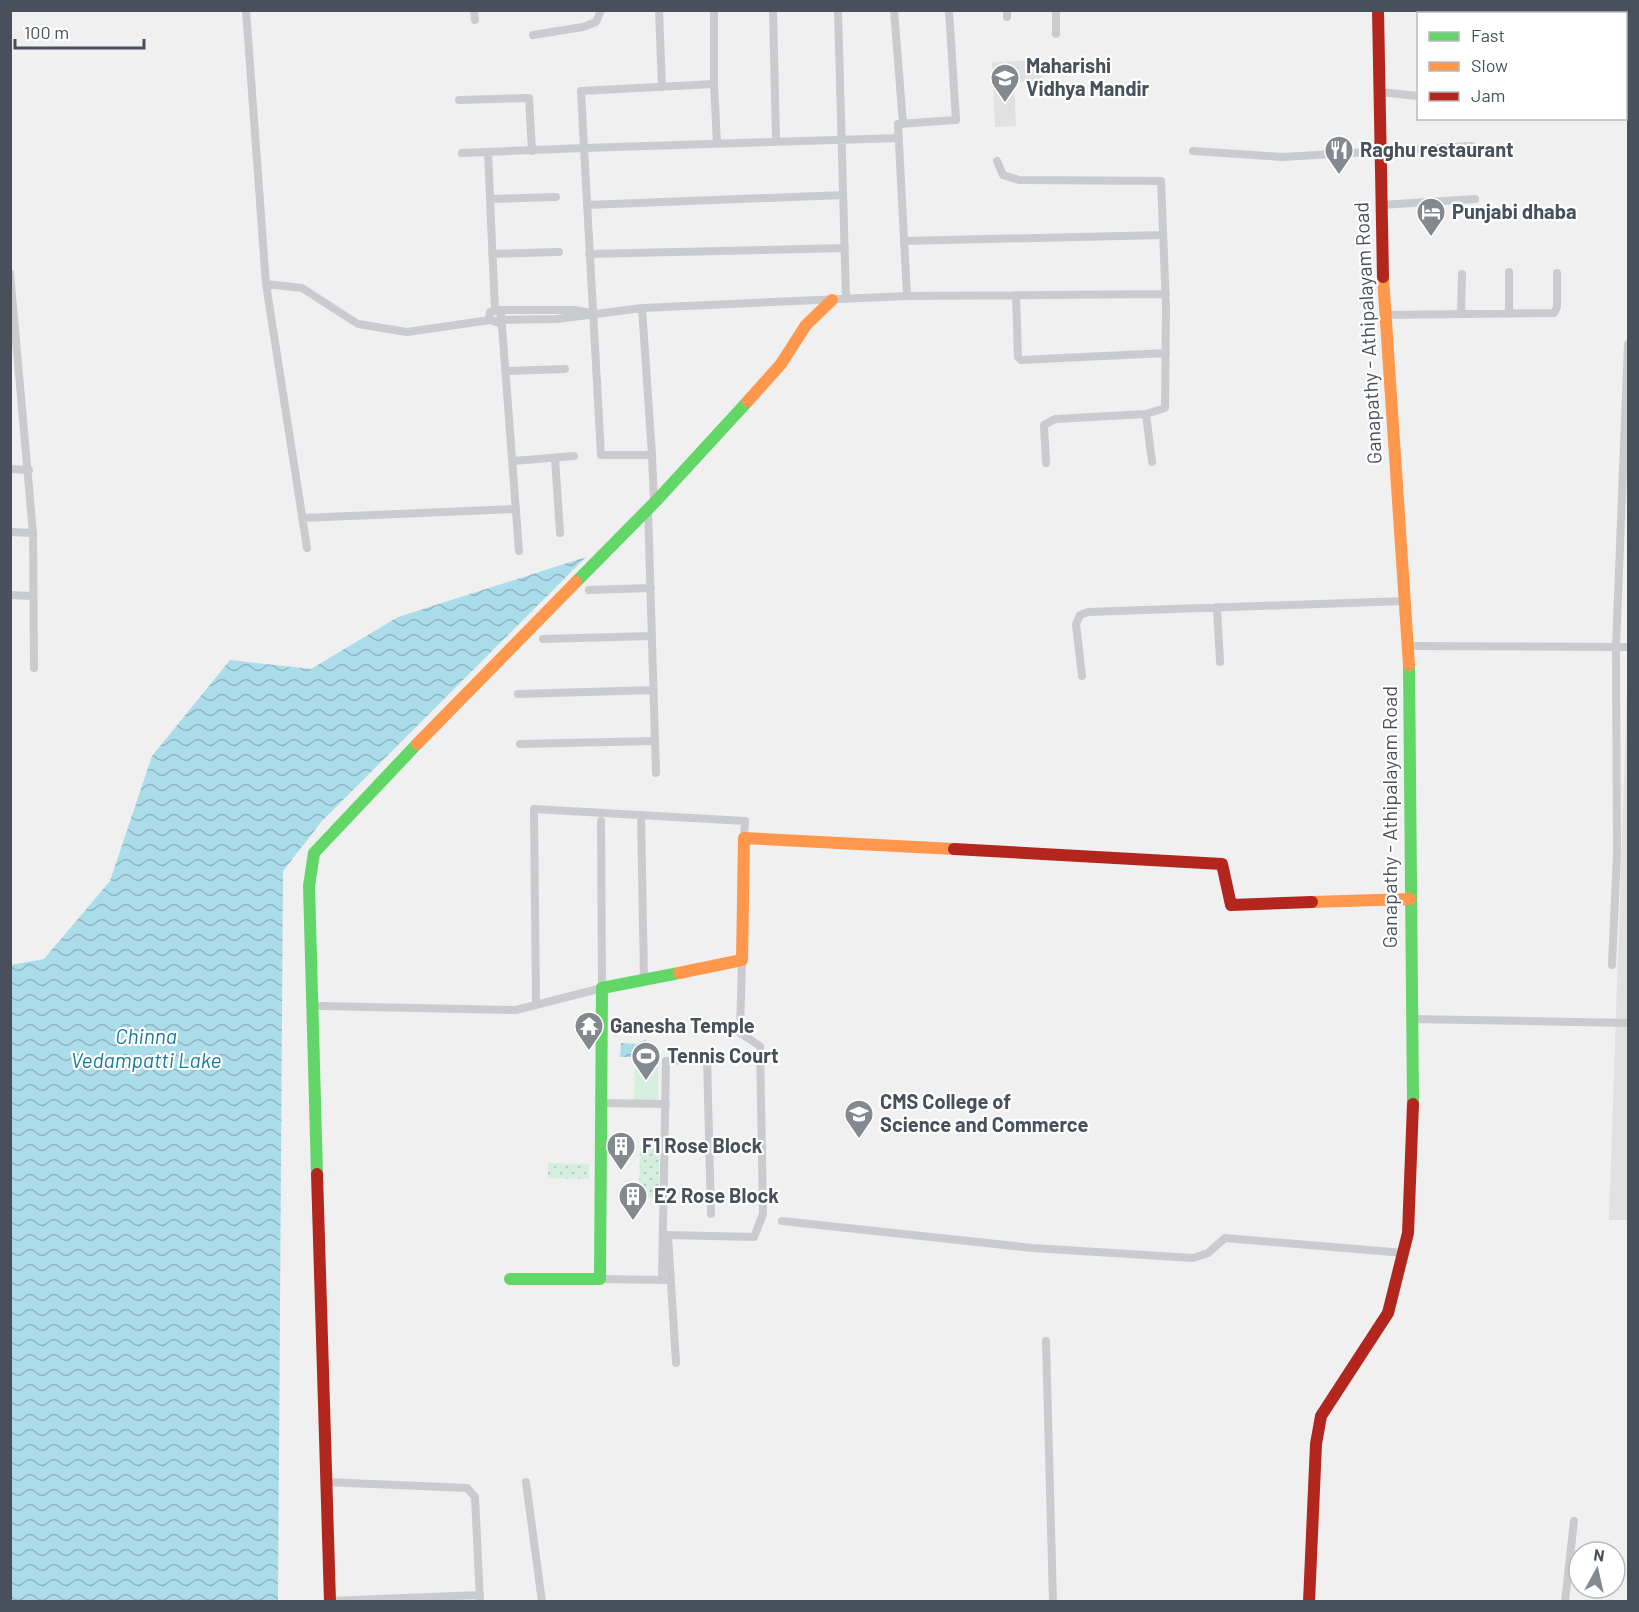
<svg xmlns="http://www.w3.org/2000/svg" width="1639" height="1612" viewBox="0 0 1639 1612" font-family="Barlow,sans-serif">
<defs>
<pattern id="grass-dots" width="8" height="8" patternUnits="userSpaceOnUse" patternTransform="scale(1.5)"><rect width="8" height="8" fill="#d5eee0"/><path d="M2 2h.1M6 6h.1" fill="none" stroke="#b8cec2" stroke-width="1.8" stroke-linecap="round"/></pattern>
<pattern id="water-waves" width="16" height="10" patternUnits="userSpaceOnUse" patternTransform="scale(1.5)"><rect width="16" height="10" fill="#abdcea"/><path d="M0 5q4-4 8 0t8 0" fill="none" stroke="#8db5c1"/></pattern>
</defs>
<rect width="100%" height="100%" fill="#f0f0f0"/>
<path fill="#e2e1e1" d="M 1042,60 L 1043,81 L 1014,82 L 1016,126 L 995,127 L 992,62 Z
M 1628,662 L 1628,1220 L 1609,1220 Z"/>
<path fill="url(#grass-dots)" d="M 640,1147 L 659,1147 L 659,1197 L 639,1198 Z
M 548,1163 L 589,1164 L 589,1179 L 548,1178 Z"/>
<path fill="#d5eee0" d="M 635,1060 L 658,1061 L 658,1102 L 634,1101 Z"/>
<path fill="url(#water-waves)" d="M 586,557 L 322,821 L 283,871 L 278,1601 L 11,1601 L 11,965 L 44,959 L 110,881 L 152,756 L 230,660 L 311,669 L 398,617 Z
M 646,1039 L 646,1051 L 642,1050 L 643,1057 L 620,1057 L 621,1043 L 637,1044 Z"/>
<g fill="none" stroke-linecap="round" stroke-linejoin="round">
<path stroke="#cacbce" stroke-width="8" d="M 246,10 L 266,284 L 307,548
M 474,10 L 475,20
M 659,10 L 662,87
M 714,10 L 714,84 L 581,91 L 584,148 L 899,138
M 773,10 L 776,141
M 838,10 L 846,299
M 894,10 L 903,124
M 1007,10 L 1007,17
M 1056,10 L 1056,34
M 533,35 L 583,27 L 596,22 L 601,10
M 714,84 L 717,143
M 1379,92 L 1418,96
M 459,100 L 529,98 L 532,151
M 1193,151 L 1282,157 L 1472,146
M 462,153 L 584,148 L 601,455 L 652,455 L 642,308 L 907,296 L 898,124 L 956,120 L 949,10
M 488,153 L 495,310
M 997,161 L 1003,175 L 1019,180 L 1161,181 L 1166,306 L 1165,408 L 1146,414 L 1055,419 L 1044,425 L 1046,463
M 490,199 L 556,197
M 587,205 L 843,195
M 1381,205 L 1475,199
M 904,241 L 1163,235
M 492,254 L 559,252
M 589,254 L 845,248
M 1509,272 L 1509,313
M 10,273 L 33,533 L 34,668
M 266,284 L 302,288 L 358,324 L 407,332 L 490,320
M 1016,295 L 1018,357 L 1021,360 L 1166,353
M 907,296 L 1166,294
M 498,310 L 575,310 L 590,313
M 1461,314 L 1462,274
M 1384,315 L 1554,313 L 1557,307 L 1557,273
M 500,320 L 501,314 L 498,310 L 490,312 L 489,318 L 495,322 L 500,320 L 557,319 L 642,308
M 498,322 L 502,326 L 519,551
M 506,371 L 565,369
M 1146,414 L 1152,462
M 652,455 L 654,503
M 555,458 L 560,533
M 513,461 L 574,456
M 10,469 L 29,470
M 648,509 L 656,773
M 302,518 L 516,509
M 10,532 L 33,533
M 589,590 L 651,588
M 10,595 L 32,596
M 1217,607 L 1220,662
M 543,639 L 652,636
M 1409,646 L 1628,647
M 1082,676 L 1076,624 L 1080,615 L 1088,612 L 1405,601
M 518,694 L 654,690
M 520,744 L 655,741
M 641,815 L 644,980
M 1612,965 L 1617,854 L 1616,647 L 1628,344
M 536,1005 L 534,809 L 745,821 L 744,838
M 321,1006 L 516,1010 L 602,988 L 601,821
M 1412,1019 L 1628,1023
M 601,1103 L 666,1104
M 782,1221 L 1033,1248 L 1193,1258 L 1208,1253 L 1225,1238 L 1404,1253
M 600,1279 L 666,1280
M 662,1280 L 666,1061 L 707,1059 L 711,1214
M 1046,1341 L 1053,1602
M 676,1363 L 668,1235 L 754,1237 L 763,1214 L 760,1046 L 740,1033 L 742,960
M 325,1482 L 467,1488 L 475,1497 L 480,1602
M 526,1482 L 542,1602
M 330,1601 L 480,1595
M 1565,1602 L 1574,1521"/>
<path stroke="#63d668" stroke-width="12" d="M 576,582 L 657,500 L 748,401
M 1409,665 L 1413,1104
M 317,1174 L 309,886 L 314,853 L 417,744
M 510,1279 L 600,1279 L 602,988 L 679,973"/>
<path stroke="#ff974d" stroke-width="12" d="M 1383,277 L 1409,665
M 748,401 L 781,364 L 806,325 L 832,300
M 417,744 L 576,582
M 1312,902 L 1410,899
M 679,973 L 742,960 L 744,838 L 954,849"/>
<path stroke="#b3261e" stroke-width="12" d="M 1378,10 L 1383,277
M 954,849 L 1222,864 L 1231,905 L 1312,902
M 317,1174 L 330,1602
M 1309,1602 L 1316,1444 L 1321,1416 L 1388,1313 L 1408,1233 L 1413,1104"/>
</g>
<defs>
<g id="school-pin" transform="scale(1.5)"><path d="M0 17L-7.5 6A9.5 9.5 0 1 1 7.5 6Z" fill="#83898f" stroke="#fff"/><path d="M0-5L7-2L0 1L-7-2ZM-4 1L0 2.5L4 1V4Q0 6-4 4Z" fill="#fff"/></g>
<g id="restaurant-pin" transform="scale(1.5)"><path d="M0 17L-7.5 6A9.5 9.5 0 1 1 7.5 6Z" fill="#83898f" stroke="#fff"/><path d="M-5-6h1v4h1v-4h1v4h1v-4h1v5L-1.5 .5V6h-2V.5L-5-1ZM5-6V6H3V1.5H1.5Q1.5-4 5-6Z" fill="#fff"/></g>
<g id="hotel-pin" transform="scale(1.5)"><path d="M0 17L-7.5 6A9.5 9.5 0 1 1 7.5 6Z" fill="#83898f" stroke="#fff"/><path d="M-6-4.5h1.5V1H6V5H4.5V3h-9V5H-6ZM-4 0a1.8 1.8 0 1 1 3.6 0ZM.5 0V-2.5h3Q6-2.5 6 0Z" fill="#fff"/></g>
<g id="temple-pin" transform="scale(1.5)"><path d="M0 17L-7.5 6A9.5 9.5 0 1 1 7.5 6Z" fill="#83898f" stroke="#fff"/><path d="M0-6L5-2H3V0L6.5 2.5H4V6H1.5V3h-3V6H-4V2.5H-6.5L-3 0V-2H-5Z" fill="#fff"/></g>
<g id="stadium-pin" transform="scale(1.5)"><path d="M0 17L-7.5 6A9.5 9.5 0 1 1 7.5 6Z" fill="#83898f" stroke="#fff"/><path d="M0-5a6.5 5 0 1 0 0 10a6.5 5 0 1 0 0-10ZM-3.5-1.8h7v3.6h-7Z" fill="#fff"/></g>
<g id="university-pin" transform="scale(1.5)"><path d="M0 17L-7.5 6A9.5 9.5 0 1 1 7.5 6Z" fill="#83898f" stroke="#fff"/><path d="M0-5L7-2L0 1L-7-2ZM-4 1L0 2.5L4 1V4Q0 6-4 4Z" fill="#fff"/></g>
<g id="building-pin" transform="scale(1.5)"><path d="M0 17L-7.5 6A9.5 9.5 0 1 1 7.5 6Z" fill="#83898f" stroke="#fff"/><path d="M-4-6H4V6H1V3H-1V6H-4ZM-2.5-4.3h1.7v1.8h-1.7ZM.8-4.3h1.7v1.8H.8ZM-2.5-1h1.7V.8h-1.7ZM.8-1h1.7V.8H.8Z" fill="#fff"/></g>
</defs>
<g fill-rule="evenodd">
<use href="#school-pin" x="1005" y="78"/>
<use href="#restaurant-pin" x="1339" y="150"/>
<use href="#hotel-pin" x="1431" y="212"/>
<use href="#temple-pin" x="589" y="1026"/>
<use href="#stadium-pin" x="646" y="1056"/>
<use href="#university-pin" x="859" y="1114"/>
<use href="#building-pin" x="621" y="1146"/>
<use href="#building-pin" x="633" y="1196"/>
</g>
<g text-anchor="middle" stroke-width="4.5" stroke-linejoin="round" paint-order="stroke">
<g font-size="20" font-weight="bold" fill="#48515b" stroke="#fff" text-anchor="start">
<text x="1026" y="73">Maharishi<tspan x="1026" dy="23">Vidhya Mandir</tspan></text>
<text x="1360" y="157">Raghu restaurant</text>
<text x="1452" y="219">Punjabi dhaba</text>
<text x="610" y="1033">Ganesha Temple</text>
<text x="667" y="1063">Tennis Court</text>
<text x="880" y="1109">CMS College of<tspan x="880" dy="23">Science and Commerce</tspan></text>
<text x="642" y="1153">F1 Rose Block</text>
<text x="654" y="1203">E2 Rose Block</text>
</g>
<g font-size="20" fill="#48515b" stroke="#fff">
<text transform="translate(1368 333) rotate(-93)" y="7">Ganapathy - Athipalayam Road</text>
<text transform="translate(1390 817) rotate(-90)" y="7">Ganapathy - Athipalayam Road</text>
</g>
<g font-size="21" font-style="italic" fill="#137b9c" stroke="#fff">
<text x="146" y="1044">Chinna<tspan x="146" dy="24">Vedampatti Lake</tspan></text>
</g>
</g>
<rect width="1639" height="1612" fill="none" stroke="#48515b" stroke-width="24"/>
<rect x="1417" y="12" width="210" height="108" fill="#ffffff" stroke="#b6b9bd" stroke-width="1.5"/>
<rect x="1429" y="32" width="30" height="9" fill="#63d668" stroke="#b6b9bd" stroke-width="1.5"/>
<text x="1471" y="42" font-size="18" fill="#48515b">Fast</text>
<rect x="1429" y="62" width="30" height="9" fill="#ff974d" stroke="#b6b9bd" stroke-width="1.5"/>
<text x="1471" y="72" font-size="18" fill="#48515b">Slow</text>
<rect x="1429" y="92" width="30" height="9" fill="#b3261e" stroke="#b6b9bd" stroke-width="1.5"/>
<text x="1471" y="102" font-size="18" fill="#48515b">Jam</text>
<g transform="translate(1597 1570) rotate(8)"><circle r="28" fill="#ffffff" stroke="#b6b9bd" stroke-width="1.5"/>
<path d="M0-4.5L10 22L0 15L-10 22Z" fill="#83898f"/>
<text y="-9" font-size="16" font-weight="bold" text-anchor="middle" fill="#48515b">N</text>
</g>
<path d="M15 39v9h129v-9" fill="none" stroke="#48515b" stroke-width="3"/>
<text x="24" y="39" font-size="18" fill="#48515b" stroke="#ffffff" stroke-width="4.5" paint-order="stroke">100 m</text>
</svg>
